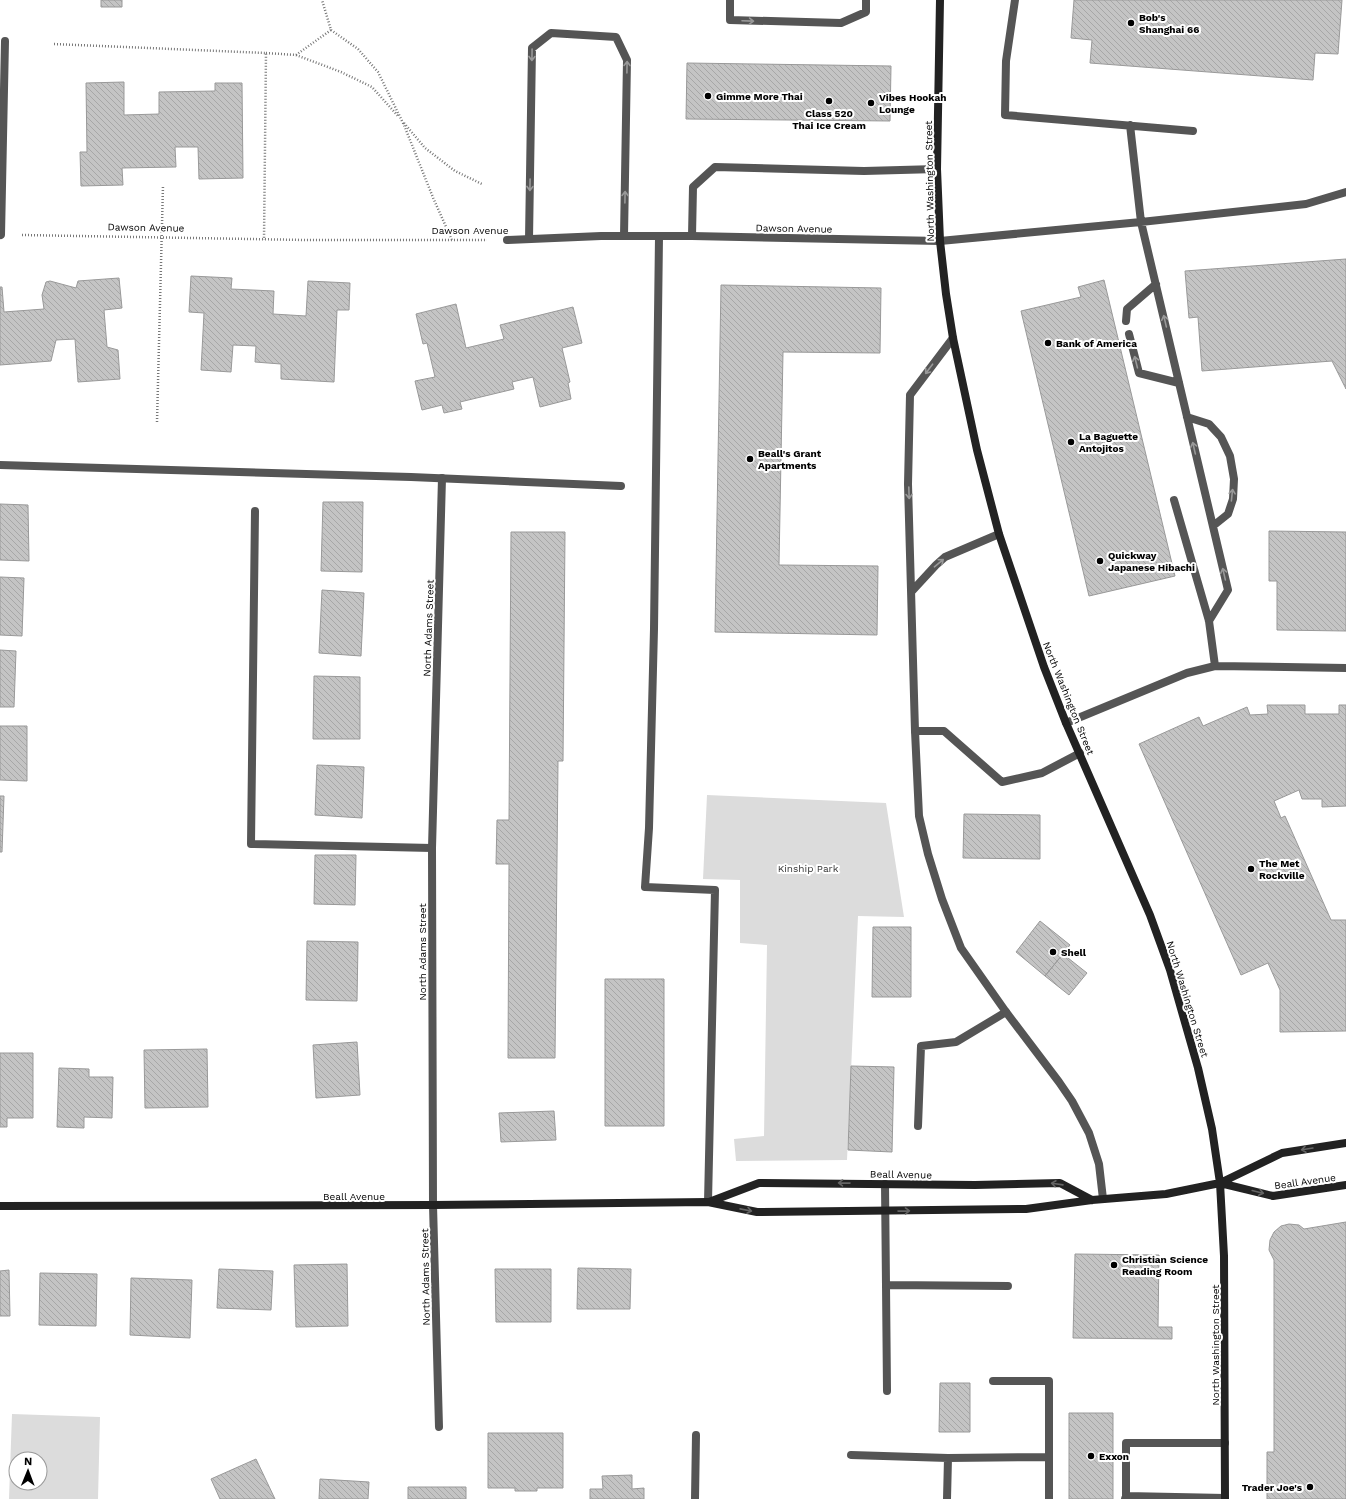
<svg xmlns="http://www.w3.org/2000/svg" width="1346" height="1499" viewBox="0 0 1346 1499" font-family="'Work Sans',sans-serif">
<defs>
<pattern id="building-back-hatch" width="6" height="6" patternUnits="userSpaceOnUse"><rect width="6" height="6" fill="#c4c4c4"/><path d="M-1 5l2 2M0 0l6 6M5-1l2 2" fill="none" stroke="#a7a7a7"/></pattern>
</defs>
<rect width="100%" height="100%" fill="#fff"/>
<path fill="#dcdcdc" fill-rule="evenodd" d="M 707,795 L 886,803 L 904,917 L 858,916 L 847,1160 L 736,1161 L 734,1139 L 764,1136 L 767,945 L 740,943 L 740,880 L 703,879 Z
M 12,1414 L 100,1417 L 98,1499 L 9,1499 ZM 16,1459 L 40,1459 L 40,1483 L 16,1483 Z"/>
<path fill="url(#building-back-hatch)" stroke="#999" d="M 101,0 L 122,0 L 122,7 L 101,7 Z
M 1074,0 L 1342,0 L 1338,54 L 1315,53 L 1313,80 L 1090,63 L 1092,40 L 1071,38 Z
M 687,63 L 891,66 L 890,121 L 686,119 Z
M 124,82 L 124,115 L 159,114 L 159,92 L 215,91 L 215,83 L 242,83 L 243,178 L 199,179 L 198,147 L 175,147 L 176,167 L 122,168 L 123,185 L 81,186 L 80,152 L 87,152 L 86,83 Z
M 1346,259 L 1346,389 L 1332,361 L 1202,371 L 1198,317 L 1189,318 L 1185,271 Z
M 191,276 L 232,278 L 231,289 L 274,291 L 273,314 L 306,316 L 308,281 L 350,283 L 349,310 L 337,310 L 334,382 L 281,379 L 281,364 L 255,362 L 256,346 L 233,345 L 231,372 L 201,370 L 204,313 L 189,312 Z
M 119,278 L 122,308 L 104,310 L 107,347 L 118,350 L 120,379 L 78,382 L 75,339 L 56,340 L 51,361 L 0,365 L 0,287 L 2,287 L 4,312 L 44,309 L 42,295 L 46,282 L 50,281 L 76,288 L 78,281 Z
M 1104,280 L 1175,576 L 1089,596 L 1021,311 L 1081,297 L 1078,287 Z
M 721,285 L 881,288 L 880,353 L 783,352 L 779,565 L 878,566 L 877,635 L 715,632 Z
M 456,304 L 466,348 L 504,339 L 500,325 L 573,307 L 582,343 L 562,348 L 570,382 L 568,383 L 571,399 L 540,407 L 533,377 L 512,382 L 514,389 L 460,402 L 462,409 L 444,413 L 442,405 L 422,410 L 415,381 L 435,377 L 427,343 L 423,344 L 416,314 Z
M 323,502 L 363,502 L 362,572 L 321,571 Z
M 0,504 L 28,505 L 29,561 L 0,560 Z
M 1269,531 L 1346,532 L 1346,631 L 1277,630 L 1277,581 L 1269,581 Z
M 511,532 L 565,532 L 563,761 L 558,761 L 555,1058 L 508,1058 L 509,864 L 496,864 L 497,820 L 509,820 Z
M 0,577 L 24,578 L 22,636 L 0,635 Z
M 322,590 L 364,593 L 361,656 L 319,653 Z
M 0,650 L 16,651 L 14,707 L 0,707 Z
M 314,676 L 360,677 L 360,739 L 313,739 Z
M 1267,705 L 1305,705 L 1305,714 L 1339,714 L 1339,705 L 1346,705 L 1346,806 L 1322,807 L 1322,799 L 1302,799 L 1299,790 L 1274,801 L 1281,818 L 1285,816 L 1331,920 L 1346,920 L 1346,1031 L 1280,1032 L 1280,990 L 1268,963 L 1241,975 L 1139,744 L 1199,717 L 1203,726 L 1247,707 L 1250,715 L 1268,714 Z
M 0,726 L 27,726 L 27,781 L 0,780 Z
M 317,765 L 364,767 L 362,818 L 315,815 Z
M 0,796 L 4,796 L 2,852 L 0,852 Z
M 964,814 L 1040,815 L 1040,859 L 963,858 Z
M 315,855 L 356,855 L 355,905 L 314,904 Z
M 1040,921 L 1070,945 L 1045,976 L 1016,952 Z
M 873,927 L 911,927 L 911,997 L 872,997 Z
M 307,941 L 358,942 L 357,1001 L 306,1000 Z
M 1063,954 L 1087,973 L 1069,995 L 1045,976 Z
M 605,979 L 664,979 L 664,1126 L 605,1126 Z
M 357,1042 L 360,1095 L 316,1098 L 313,1045 Z
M 207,1049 L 208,1107 L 145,1108 L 144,1050 Z
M 0,1053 L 33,1053 L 33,1118 L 7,1118 L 7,1127 L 0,1127 Z
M 851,1066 L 894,1067 L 892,1152 L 848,1150 Z
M 59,1068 L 89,1069 L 89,1077 L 113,1077 L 112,1118 L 84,1117 L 84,1128 L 57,1127 Z
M 554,1111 L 556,1140 L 501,1142 L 499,1113 Z
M 1346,1222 L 1346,1499 L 1267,1499 L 1267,1452 L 1274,1452 L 1274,1260 L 1269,1250 L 1270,1240 L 1274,1232 L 1281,1226 L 1289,1224 L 1299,1225 L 1304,1229 Z
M 1075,1254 L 1159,1255 L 1158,1327 L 1172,1327 L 1172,1339 L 1073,1338 Z
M 347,1264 L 348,1326 L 296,1327 L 294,1265 Z
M 578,1268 L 631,1269 L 630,1309 L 577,1309 Z
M 219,1269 L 273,1271 L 271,1310 L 217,1308 Z
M 495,1269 L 551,1269 L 551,1322 L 496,1322 Z
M 9,1270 L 10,1316 L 0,1316 L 0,1271 Z
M 40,1273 L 97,1274 L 96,1326 L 39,1325 Z
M 131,1278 L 192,1280 L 190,1338 L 130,1335 Z
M 940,1383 L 970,1383 L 970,1432 L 939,1432 Z
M 1069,1413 L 1113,1413 L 1113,1499 L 1069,1499 Z
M 488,1433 L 563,1433 L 563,1488 L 537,1488 L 537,1491 L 515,1491 L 515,1488 L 488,1488 Z
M 256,1459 L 275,1499 L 220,1499 L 211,1479 Z
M 632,1475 L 632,1489 L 644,1488 L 644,1499 L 590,1499 L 590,1489 L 603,1489 L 602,1476 Z
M 320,1479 L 369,1482 L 368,1499 L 319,1499 Z
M 408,1487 L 466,1487 L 466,1499 L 408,1499 Z"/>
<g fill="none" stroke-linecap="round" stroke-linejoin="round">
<path stroke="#777" stroke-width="2.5" stroke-dasharray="1 2" stroke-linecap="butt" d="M 331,30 L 358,49 L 378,72 L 404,125 L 434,200 L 452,240
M 54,44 L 266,53 L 264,240
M 266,53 L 296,55 L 331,30 L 322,0
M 296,55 L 341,72 L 372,87 L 398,116
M 404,123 L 425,148 L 455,171 L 482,184
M 22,235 L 306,240 L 487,240
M 157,422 L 163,185"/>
<path stroke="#555" stroke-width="8" d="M 730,0 L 730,20 L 841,23 L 866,12 L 866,0
M 1015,0 L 1006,61 L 1005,115 L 1193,131
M 1130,125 L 1141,222 L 1228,590 L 1209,621
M 0,234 L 1,235 L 5,41
M 692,236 L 693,187 L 715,167 L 864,171 L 937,169
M 659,237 L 654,629 L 649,828 L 645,887 L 715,890 L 708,1202
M 529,239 L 532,48 L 551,33 L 616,37 L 627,60 L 624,236
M 940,241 L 1141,222 L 1306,204 L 1346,192
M 1126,321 L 1127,309 L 1156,284
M 1129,334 L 1139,373 L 1179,383
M 1187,417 L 1209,424 L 1221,437 L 1230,456 L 1234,479 L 1233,499 L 1228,514 L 1213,526
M 0,465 L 411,477 L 621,486
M 1174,500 L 1209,621 L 1215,666
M 255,511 L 251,844 L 432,848
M 1066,723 L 1187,673 L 1215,666 L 1346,668
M 915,731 L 944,731 L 1002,782 L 1042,773 L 1080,753
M 918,1126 L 921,1046 L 956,1042 L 1006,1012
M 885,1184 L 886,1285 L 1008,1286
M 886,1285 L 887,1391
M 993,1381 L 1049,1381 L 1049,1499
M 851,1455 L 948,1458
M 1126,1496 L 1126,1443 L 1225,1443
M 695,1499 L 696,1435
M 947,1499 L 948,1458 L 1049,1457
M 1125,1499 L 1126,1496 L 1225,1498"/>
<path stroke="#555" stroke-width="8" d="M 507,240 L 601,236 L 692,236 L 940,241
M 953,338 L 910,395 L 908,484 L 915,731 L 919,816 L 928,854 L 942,899 L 961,948 L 1006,1012 L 1059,1082 L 1072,1101 L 1089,1133 L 1099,1164 L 1103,1199
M 912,591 L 936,565 L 945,557 L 999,534
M 439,1427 L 433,1205 L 432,848 L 442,478"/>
<path stroke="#222" stroke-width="8" d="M 940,0 L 937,169 L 940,241 L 946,294 L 953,338 L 977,450 L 999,534 L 1044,667 L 1066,723 L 1150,915 L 1170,970 L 1198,1068 L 1212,1129 L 1220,1183 L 1224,1256 L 1225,1499
M 1220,1183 L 1273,1196 L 1346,1185
M 709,1202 L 759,1183 L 975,1185 L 1060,1183 L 1092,1200
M 0,1206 L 433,1205 L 708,1202 L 757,1212 L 1026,1209 L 1092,1200 L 1166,1194 L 1220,1183 L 1282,1153 L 1346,1143"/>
</g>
<defs><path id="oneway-shaft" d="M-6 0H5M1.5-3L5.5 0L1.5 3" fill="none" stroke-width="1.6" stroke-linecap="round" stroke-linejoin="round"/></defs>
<g stroke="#999">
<use href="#oneway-shaft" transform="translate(748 21) rotate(2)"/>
<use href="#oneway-shaft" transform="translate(532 55) rotate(91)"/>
<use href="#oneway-shaft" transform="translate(627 67) rotate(-89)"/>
<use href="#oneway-shaft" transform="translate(530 185) rotate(91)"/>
<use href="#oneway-shaft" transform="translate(625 197) rotate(-89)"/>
<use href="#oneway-shaft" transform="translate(1165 321) rotate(-103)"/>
<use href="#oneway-shaft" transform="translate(1136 362) rotate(-104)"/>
<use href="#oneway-shaft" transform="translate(929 369) rotate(127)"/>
<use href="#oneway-shaft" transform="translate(1194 448) rotate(-103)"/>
<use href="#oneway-shaft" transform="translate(909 493) rotate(88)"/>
<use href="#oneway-shaft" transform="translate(1232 495) rotate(-84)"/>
<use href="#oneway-shaft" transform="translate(939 563) rotate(-40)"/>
<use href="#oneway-shaft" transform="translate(1224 574) rotate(-103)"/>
</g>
<g stroke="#646464">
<use href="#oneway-shaft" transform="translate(1307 1149) rotate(171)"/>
<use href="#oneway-shaft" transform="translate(844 1183) rotate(-179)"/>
<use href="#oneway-shaft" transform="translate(1057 1184) rotate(-172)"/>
<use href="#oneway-shaft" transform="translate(1258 1192) rotate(14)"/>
<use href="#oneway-shaft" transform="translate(746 1210) rotate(11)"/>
<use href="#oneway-shaft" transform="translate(904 1211) rotate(-1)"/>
</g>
<g fill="#000" stroke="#fff" stroke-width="1.5">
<circle cx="1131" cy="23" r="4"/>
<circle cx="708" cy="96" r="4"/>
<circle cx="829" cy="101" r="4"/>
<circle cx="871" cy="103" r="4"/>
<circle cx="1048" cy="343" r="4"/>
<circle cx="1071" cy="442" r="4"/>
<circle cx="750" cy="459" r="4"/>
<circle cx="1100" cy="561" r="4"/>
<circle cx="1251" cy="869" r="4"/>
<circle cx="1053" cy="952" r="4"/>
<circle cx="1114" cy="1265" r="4"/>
<circle cx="1091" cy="1456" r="4"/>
<circle cx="1310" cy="1487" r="4"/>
</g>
<g text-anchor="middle" stroke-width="4" stroke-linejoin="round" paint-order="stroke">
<g font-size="10" font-weight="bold" fill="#000" stroke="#fff" text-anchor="start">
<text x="1139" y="21">Bob's<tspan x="1139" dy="12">Shanghai 66</tspan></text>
<text x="716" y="100">Gimme More Thai</text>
<text x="879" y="101">Vibes Hookah<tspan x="879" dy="12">Lounge</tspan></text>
<text x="829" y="117" text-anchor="middle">Class 520<tspan x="829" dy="12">Thai Ice Cream</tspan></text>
<text x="1056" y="347">Bank of America</text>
<text x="1079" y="440">La Baguette<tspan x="1079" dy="12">Antojitos</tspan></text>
<text x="758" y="457">Beall's Grant<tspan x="758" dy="12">Apartments</tspan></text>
<text x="1108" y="559">Quickway<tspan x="1108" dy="12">Japanese Hibachi</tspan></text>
<text x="1259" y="867">The Met<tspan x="1259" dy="12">Rockville</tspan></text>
<text x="1061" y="956">Shell</text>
<text x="1122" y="1263">Christian Science<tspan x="1122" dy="12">Reading Room</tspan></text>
<text x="1099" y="1460">Exxon</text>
<text x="1302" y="1491" text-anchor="end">Trader Joe's</text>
</g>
<g font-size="10" fill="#000" stroke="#fff">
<text transform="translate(929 181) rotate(-91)" y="4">North Washington Street</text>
<text transform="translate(146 227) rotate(1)" y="4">Dawson Avenue</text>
<text transform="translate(794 228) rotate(1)" y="4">Dawson Avenue</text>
<text x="470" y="234">Dawson Avenue</text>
<text transform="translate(428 628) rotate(-88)" y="4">North Adams Street</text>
<text transform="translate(1069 698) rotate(68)" y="4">North Washington Street</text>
<text transform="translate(422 952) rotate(-90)" y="4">North Adams Street</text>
<text transform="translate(1188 999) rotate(73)" y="4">North Washington Street</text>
<text transform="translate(901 1174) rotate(1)" y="4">Beall Avenue</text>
<text transform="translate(1305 1181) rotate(-8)" y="4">Beall Avenue</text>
<text x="354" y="1200">Beall Avenue</text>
<text transform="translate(425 1277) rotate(-91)" y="4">North Adams Street</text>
<text transform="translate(1215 1345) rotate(-90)" y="4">North Washington Street</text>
</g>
<g font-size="10" fill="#333" stroke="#fff">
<text x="808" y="872">Kinship Park</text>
</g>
</g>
<g transform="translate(28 1471) rotate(1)"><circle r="19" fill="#ffffff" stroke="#999999"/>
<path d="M0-3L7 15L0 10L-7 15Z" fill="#000000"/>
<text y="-6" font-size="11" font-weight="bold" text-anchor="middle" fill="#000000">N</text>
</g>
</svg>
